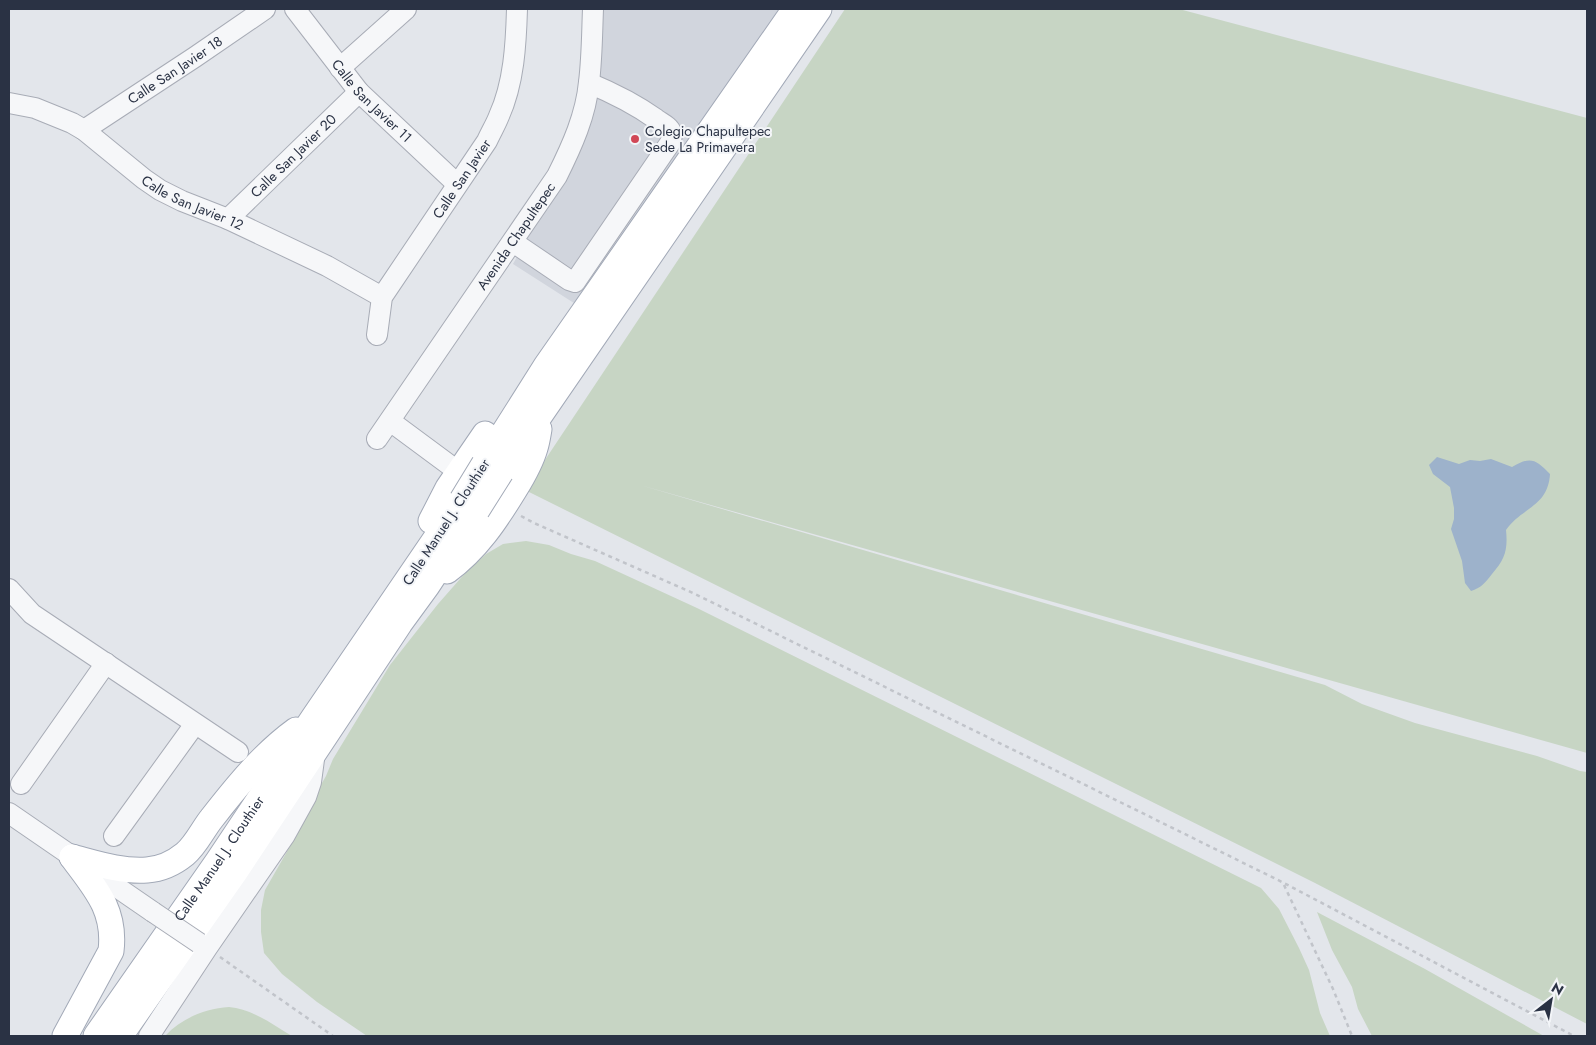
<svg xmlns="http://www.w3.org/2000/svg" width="1596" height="1045" viewBox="0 0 1596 1045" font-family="Jost,sans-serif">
<rect width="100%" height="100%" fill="#e3e6eb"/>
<path fill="#d1d5dd" d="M 600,9 L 780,9 L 577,305 L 513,264 L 571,160 Z"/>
<path fill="#c7d5c4" d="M 845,9 L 1179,9 L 1587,118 L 1587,753 L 640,485 L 1325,685 L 1362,704 L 1415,723 L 1537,756 L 1580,771 L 1587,772 L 1587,1024 L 1315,883 L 525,490 Z
M 526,541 L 549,545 L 571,554 L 595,561 L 697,608 L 1261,888 L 1279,909 L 1299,948 L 1309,970 L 1320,1013 L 1330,1036 L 367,1036 L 317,1002 L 282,974 L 264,953 L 261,932 L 261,910 L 265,890 L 297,834 L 315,795 L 326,776 L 333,759 L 390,665 L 438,604 L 467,571 L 486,554 L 503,544 Z
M 1317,912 L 1425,969 L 1544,1036 L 1372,1036 L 1358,1009 L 1352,987 L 1332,950 Z
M 229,1007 C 252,1009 272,1024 292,1036 L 165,1036 C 182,1018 204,1009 229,1007 Z"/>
<path fill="#9db2cb" d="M 1437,457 L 1459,464 L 1470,460 L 1480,461 L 1491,459 L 1512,467 C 1530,456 1536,459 1550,474 C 1548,507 1522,507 1506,530 C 1508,550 1505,559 1492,574 C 1485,583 1481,588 1471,591 L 1465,583 L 1462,561 L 1451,529 L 1454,519 L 1454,508 L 1450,487 L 1433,474 L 1429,465 Z"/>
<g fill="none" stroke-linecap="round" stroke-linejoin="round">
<g stroke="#a8acb6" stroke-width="22">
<g id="minor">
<path id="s1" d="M 295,9 L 359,92 L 457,184"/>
<path d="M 340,68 L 406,9"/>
<path id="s2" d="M 9,103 L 35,108 L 72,123 L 84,130 L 144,179 L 160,190 L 182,201 L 228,219 L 327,266 L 382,297"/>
<path id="s3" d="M 84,130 L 195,57 L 265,9"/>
<path id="s4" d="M 228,219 L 359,92"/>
<path d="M 513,242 L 569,280 L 575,282 L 670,143 C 671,140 673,136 671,132 C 669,126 661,123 656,119 C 635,104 613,93 589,83"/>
<path id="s5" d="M 377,335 L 382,297 L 487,141 C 491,132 496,124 499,116 C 514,83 516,44 517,9"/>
<path d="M 390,421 L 471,481"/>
<path id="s6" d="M 377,439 L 557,176 C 572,146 586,115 589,82 C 592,58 592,33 593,9"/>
<path d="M 9,589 L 32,614 L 238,752"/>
<path d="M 21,784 L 106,663"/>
<path d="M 9,813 L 153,912"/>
<path d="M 114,836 L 195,724"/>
<path d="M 149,1036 L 207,948 L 285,835 L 306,797 L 311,782 L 315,752"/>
</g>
</g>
<g stroke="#a2a9b7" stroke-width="27">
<g id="major">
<path d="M 484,464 L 546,366 L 795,9"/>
<path d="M 501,472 L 819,9"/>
<path d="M 431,521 L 448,488 L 485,434"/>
<path d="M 447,571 C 477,549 496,520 515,489 C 523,476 531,462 535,448 C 537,442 538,435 539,429"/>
<path d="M 72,857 C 95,863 122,872 147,870 C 161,869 174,863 185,854 C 196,845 203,829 212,818 C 237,786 263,754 296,730"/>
<path d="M 65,1036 L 111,951 C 116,910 95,888 72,857"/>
<path id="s7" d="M 96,1036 L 218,861 L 314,717 L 462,500"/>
<path d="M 120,1036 L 235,872 L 400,623 L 427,586 L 477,510"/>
</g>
</g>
<path stroke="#c1c4ca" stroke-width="2.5" stroke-dasharray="4 4" stroke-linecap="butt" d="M 521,516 L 534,523 L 693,593 L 1122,803 L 1284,883 L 1574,1036
M 1284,885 L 1333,989 L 1352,1036
M 220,957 L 333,1036"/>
<use href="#minor" stroke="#f6f7f9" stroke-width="20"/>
<use href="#major" stroke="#fff" stroke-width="25"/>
<g stroke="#a8acb6" stroke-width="22" stroke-linecap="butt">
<path id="minor-bridge" d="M 153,912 L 199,943"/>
</g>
<g stroke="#a2a9b7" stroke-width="27" stroke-linecap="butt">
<path id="major-bridge" d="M 462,500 L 484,464
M 477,510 L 501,472"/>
</g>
<use href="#minor-bridge" stroke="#f6f7f9" stroke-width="20"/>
<use href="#major-bridge" stroke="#fff" stroke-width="25"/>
</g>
<circle fill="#d14756" stroke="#f3f5f8" stroke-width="2" cx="635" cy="139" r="5"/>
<g text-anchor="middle" stroke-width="4" stroke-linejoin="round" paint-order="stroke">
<g font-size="14" fill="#2a3244" stroke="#f3f5f8">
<text dy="5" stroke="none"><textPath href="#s3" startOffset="109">Calle San Javier 18</textPath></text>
<text dy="5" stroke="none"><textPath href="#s1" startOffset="120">Calle San Javier 11</textPath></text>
<text dy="5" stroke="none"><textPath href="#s4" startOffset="91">Calle San Javier 20</textPath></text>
<text dy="5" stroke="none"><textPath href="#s5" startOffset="181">Calle San Javier</textPath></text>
<text dy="5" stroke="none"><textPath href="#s2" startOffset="212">Calle San Javier 12</textPath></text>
<text dy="5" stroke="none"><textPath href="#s6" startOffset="246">Avenida Chapultepec</textPath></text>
<text transform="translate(446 522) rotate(-57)" y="5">Calle Manuel J. Clouthier</text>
<text dy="5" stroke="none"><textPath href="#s7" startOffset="216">Calle Manuel J. Clouthier</textPath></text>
</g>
<g font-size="14" fill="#2a3244" stroke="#f3f5f8" text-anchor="start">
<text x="645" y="136">Colegio Chapultepec<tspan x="645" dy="16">Sede La Primavera</tspan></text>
</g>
</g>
<rect width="1596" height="1045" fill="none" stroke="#2a3244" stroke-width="20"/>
<g transform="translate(1551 1000) rotate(31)" stroke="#f3f5f8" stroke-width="4" paint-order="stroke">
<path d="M0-4L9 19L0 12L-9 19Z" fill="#2a3244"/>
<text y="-8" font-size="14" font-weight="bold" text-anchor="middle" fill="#2a3244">N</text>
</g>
</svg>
